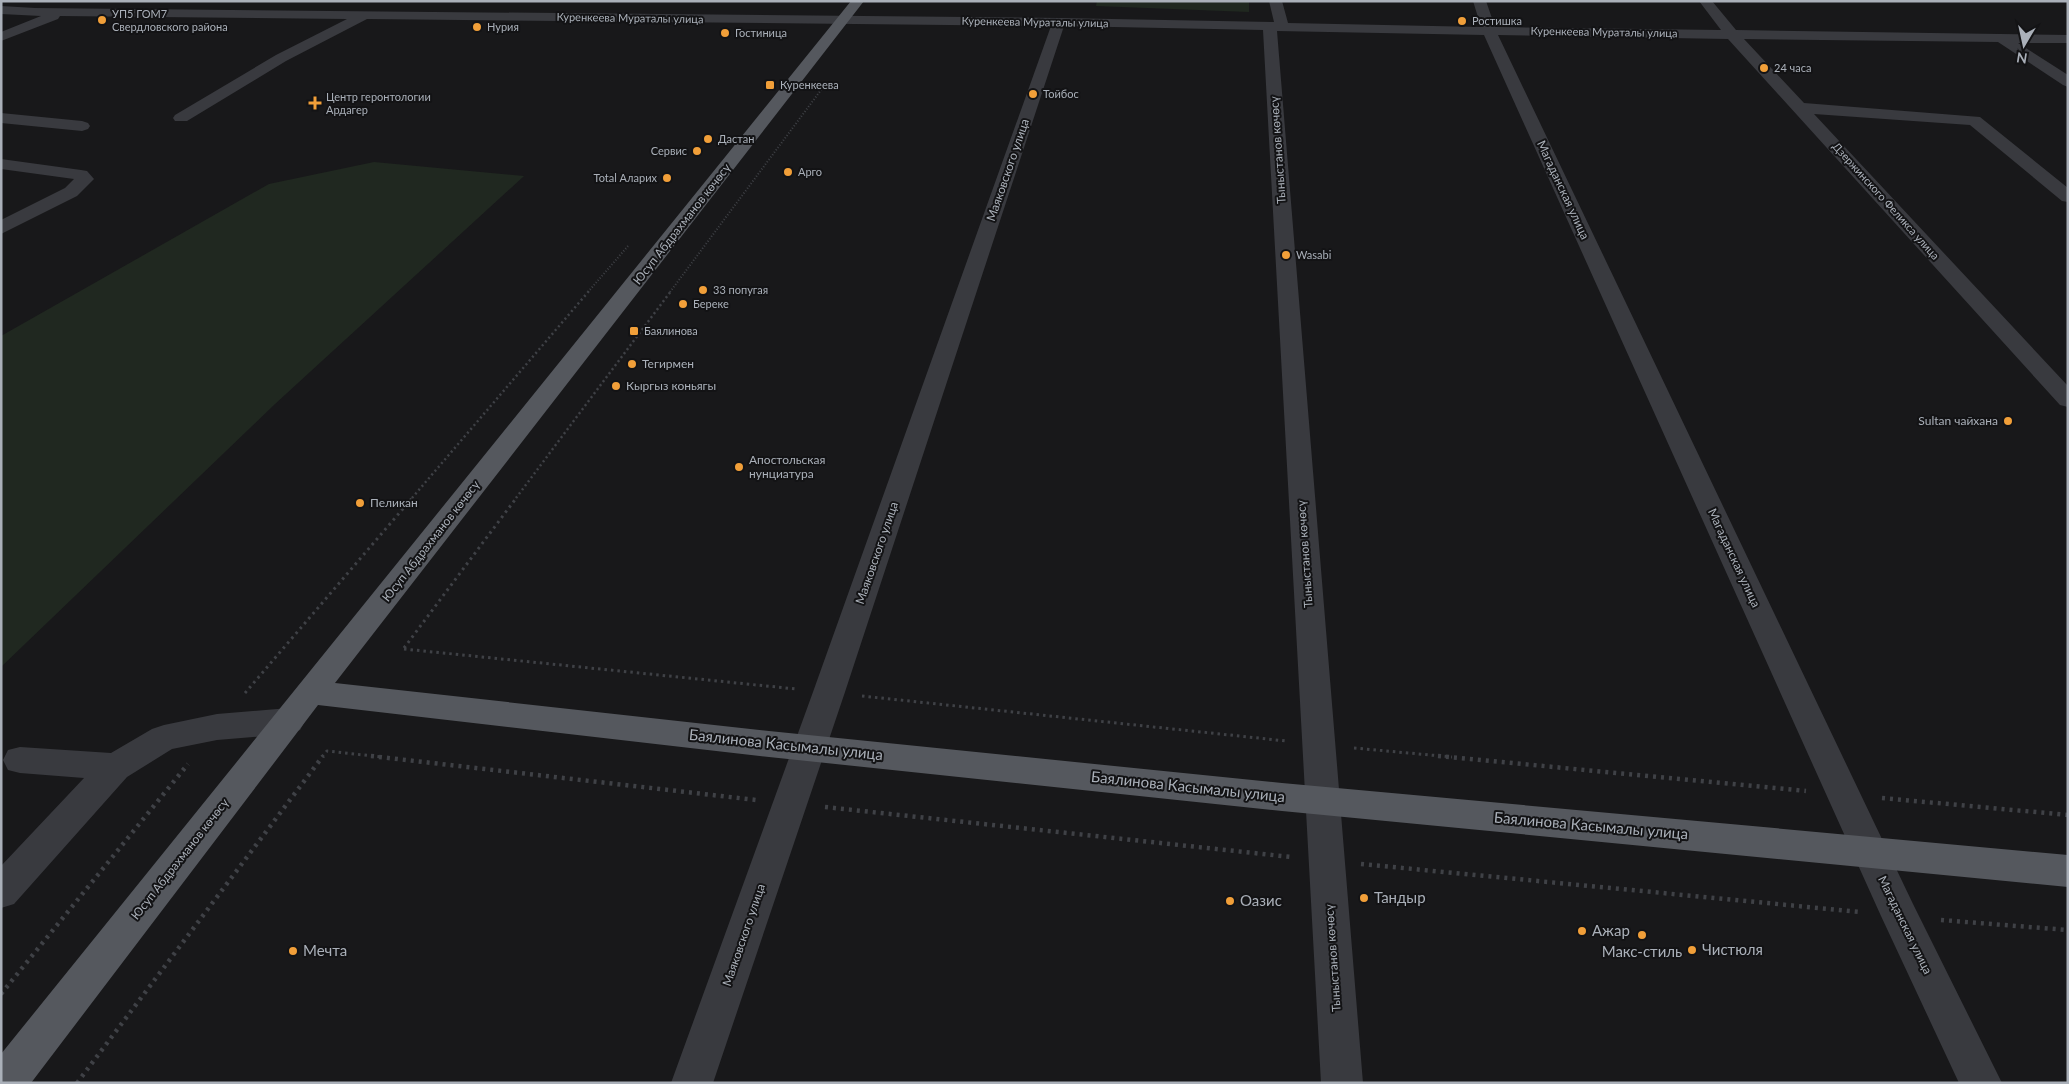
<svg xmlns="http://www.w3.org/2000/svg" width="2069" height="1084" viewBox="0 0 2069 1084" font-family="Lato,sans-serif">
<rect width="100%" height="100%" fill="#18181a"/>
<path fill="#202820" d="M 1097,1 L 1249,1 L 1249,12 L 1096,6 Z
M 374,162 L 524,176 L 275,404 L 1,667 L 1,336 L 269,184 Z"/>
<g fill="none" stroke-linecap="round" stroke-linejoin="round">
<path stroke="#3f4146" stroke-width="2" stroke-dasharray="1 2" stroke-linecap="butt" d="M 588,292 L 628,246
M 670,292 L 827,82"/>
<path stroke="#3f4146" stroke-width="2.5" stroke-dasharray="2 3" stroke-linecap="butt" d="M 412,498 L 589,291
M 516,498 L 671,291"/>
<path stroke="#3f4146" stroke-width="3" stroke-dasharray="2.5 4" stroke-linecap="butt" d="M 404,648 L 517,497
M 404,649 L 796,689
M 245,693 L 413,497
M 862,696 L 1286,741
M 1354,748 L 1452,757
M 322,757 L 327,751 L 382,757"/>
<path stroke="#3f4146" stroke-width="4.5" stroke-dasharray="3 5" stroke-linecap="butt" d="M 371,756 L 756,800
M 1438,756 L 1806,791
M 1882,798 L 2068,815
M 825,807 L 1291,857
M 1361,864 L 1860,912
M 1941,920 L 2068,930
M 1,994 L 188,764
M 77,1083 L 323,756"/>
<path fill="#393a3f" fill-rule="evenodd" d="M 1269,1 L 1282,1 L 1288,23 L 1481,27 L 1473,1 L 1486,1 L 1495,27 L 1721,30 L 1699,1 L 1712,1 L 1736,30 L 2068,35 L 2068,43 L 2018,43 L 2068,75 L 2068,87 L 2063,85 L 1998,42 L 1744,39 L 1804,103 L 1980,117 L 2068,188 L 2068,202 L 2062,201 L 1970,125 L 1814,114 L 2068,386 L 2068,407 L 2060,405 L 1728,39 L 1498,35 L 1913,904 L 2002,1083 L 1959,1083 L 1881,916 L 1484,35 L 1277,31 L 1363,1083 L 1321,1083 L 1263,30 L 1064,26 L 845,692 L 713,1083 L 671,1083 L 813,692 L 1051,26 L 367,19 L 286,61 L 187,121 L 175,121 L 173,118 L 175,115 L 276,55 L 347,19 L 60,16 L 58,19 L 1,41 L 1,32 L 41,16 L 1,14 L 1,6 L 35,8 L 1059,18 L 1274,22 Z
M 1,113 L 82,121 L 88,123 L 90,126 L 88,129 L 82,131 L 1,123 Z
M 1,159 L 81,170 L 87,171 L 94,179 L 77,196 L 1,234 L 1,220 L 65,188 L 74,179 L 1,169 Z
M 289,708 L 300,712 L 305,721 L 300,730 L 289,734 L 217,740 L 172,749 L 127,777 L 14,904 L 1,908 L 1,866 L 84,778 L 20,773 L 8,770 L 3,760 L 8,750 L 20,747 L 111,753 L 152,729 L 164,725 L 217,714 Z"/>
<path fill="#55585e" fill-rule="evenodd" d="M 851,1 L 864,1 L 335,683 L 769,731 L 1282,783 L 2068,855 L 2068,887 L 1282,811 L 769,757 L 318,705 L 31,1083 L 1,1083 L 1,1054 Z"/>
</g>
<g fill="#f19f39" stroke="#131315" stroke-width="2">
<circle cx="102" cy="20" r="5"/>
<circle cx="1462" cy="21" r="5"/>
<circle cx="477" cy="27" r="5"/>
<circle cx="725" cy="33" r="5"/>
<circle cx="1764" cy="68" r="5"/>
<rect x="765" y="80" width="10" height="10" rx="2.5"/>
<circle cx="1033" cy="94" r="5"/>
<path d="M312.5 95.5h5v5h5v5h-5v5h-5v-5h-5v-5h5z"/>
<circle cx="708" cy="139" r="5"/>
<circle cx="697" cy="151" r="5"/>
<circle cx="788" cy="172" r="5"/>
<circle cx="667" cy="178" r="5"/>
<circle cx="1286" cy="255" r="5"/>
<circle cx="703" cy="290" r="5"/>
<circle cx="683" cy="304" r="5"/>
<rect x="629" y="326" width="10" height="10" rx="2.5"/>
<circle cx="632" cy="364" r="5"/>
<circle cx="616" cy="386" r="5"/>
<circle cx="2008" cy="421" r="5"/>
<circle cx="739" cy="467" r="5"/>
<circle cx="360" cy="503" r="5"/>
<circle cx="1364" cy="898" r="5"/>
<circle cx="1230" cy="901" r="5"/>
<circle cx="1582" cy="931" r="5"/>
<circle cx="1642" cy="935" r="5"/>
<circle cx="1692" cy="950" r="5"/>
<circle cx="293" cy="951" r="5"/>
</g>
<g text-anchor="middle" stroke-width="4" stroke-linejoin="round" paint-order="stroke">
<g font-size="11" fill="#aab0b9" stroke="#131315" text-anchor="start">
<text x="112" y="18">УП5 ГОМ7<tspan x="112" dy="13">Свердловского района</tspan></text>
<text x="1472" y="25">Ростишка</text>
<text x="487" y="31">Нурия</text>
<text x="735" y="37">Гостиница</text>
<text x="1774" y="72">24 часа</text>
<text x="780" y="89">Куренкеева</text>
<text x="1043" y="98">Тойбос</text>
<text x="326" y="101">Центр геронтологии<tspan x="326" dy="13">Ардагер</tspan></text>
<text x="718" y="143">Дастан</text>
<text x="687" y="155" text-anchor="end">Сервис</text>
<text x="798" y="176">Арго</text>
<text x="657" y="182" text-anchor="end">Total Аларих</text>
<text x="1296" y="259">Wasabi</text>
<text x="713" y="294">33 попугая</text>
<text x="693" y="308">Береке</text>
<text x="644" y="335">Баялинова</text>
</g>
<g font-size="11" fill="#aab0b9" stroke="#131315">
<text transform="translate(630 18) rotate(1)" y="4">Куренкеева Мураталы улица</text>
<text transform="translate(1035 22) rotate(1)" y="4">Куренкеева Мураталы улица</text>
<text transform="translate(1604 32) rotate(1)" y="4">Куренкеева Мураталы улица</text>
<text transform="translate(1886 201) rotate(48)" y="4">Дзержинского Феликса улица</text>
</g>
<g font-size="12" fill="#aab0b9" stroke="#131315">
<text transform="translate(1278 150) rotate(-94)" y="4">Тыныстанов көчөсү</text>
<text transform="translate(1008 170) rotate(-71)" y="4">Маяковского улица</text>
<text transform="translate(1563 190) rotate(65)" y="4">Магаданская улица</text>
<text transform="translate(682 224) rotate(-52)" y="4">Юсуп Абдрахманов көчөсү</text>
<text transform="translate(431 541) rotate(-52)" y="4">Юсуп Абдрахманов көчөсү</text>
<text transform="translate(877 553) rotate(-71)" y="4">Маяковского улица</text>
<text transform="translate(1305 554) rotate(-94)" y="4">Тыныстанов көчөсү</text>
<text transform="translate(1734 558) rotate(65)" y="4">Магаданская улица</text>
<text transform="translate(180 859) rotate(-52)" y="4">Юсуп Абдрахманов көчөсү</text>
<text transform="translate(1905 925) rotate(64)" y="4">Магаданская улица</text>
<text transform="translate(744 935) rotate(-71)" y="4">Маяковского улица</text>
<text transform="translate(1333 958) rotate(-94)" y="4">Тыныстанов көчөсү</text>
</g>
<g font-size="12" fill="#aab0b9" stroke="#131315" text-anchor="start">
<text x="642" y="368">Тегирмен</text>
<text x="626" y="390">Кыргыз коньягы</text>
<text x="1998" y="425" text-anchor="end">Sultan чайхана</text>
<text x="749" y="464">Апостольская<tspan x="749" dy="14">нунциатура</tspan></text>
<text x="370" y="507">Пеликан</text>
</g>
<g font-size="15" fill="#aab0b9" stroke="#131315">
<text transform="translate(786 745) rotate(6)" y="5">Баялинова Касымалы улица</text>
<text transform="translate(1188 787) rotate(6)" y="5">Баялинова Касымалы улица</text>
<text transform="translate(1591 826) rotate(5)" y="5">Баялинова Касымалы улица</text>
</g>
<g font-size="15" fill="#aab0b9" stroke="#131315" text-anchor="start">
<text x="1374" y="903">Тандыр</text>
<text x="1240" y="906">Оазис</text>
<text x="1592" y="936">Ажар</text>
<text x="1702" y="955">Чистюля</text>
<text x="303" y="956">Мечта</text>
<text x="1642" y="957" text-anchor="middle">Макс-стиль</text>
</g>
</g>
<rect width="2069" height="1084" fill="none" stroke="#aab0b9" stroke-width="5"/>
<g transform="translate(2024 45) rotate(189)" stroke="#131315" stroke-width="4" paint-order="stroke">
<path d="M0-4L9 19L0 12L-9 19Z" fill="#aab0b9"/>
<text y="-8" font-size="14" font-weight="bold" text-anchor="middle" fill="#aab0b9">N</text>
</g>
</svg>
